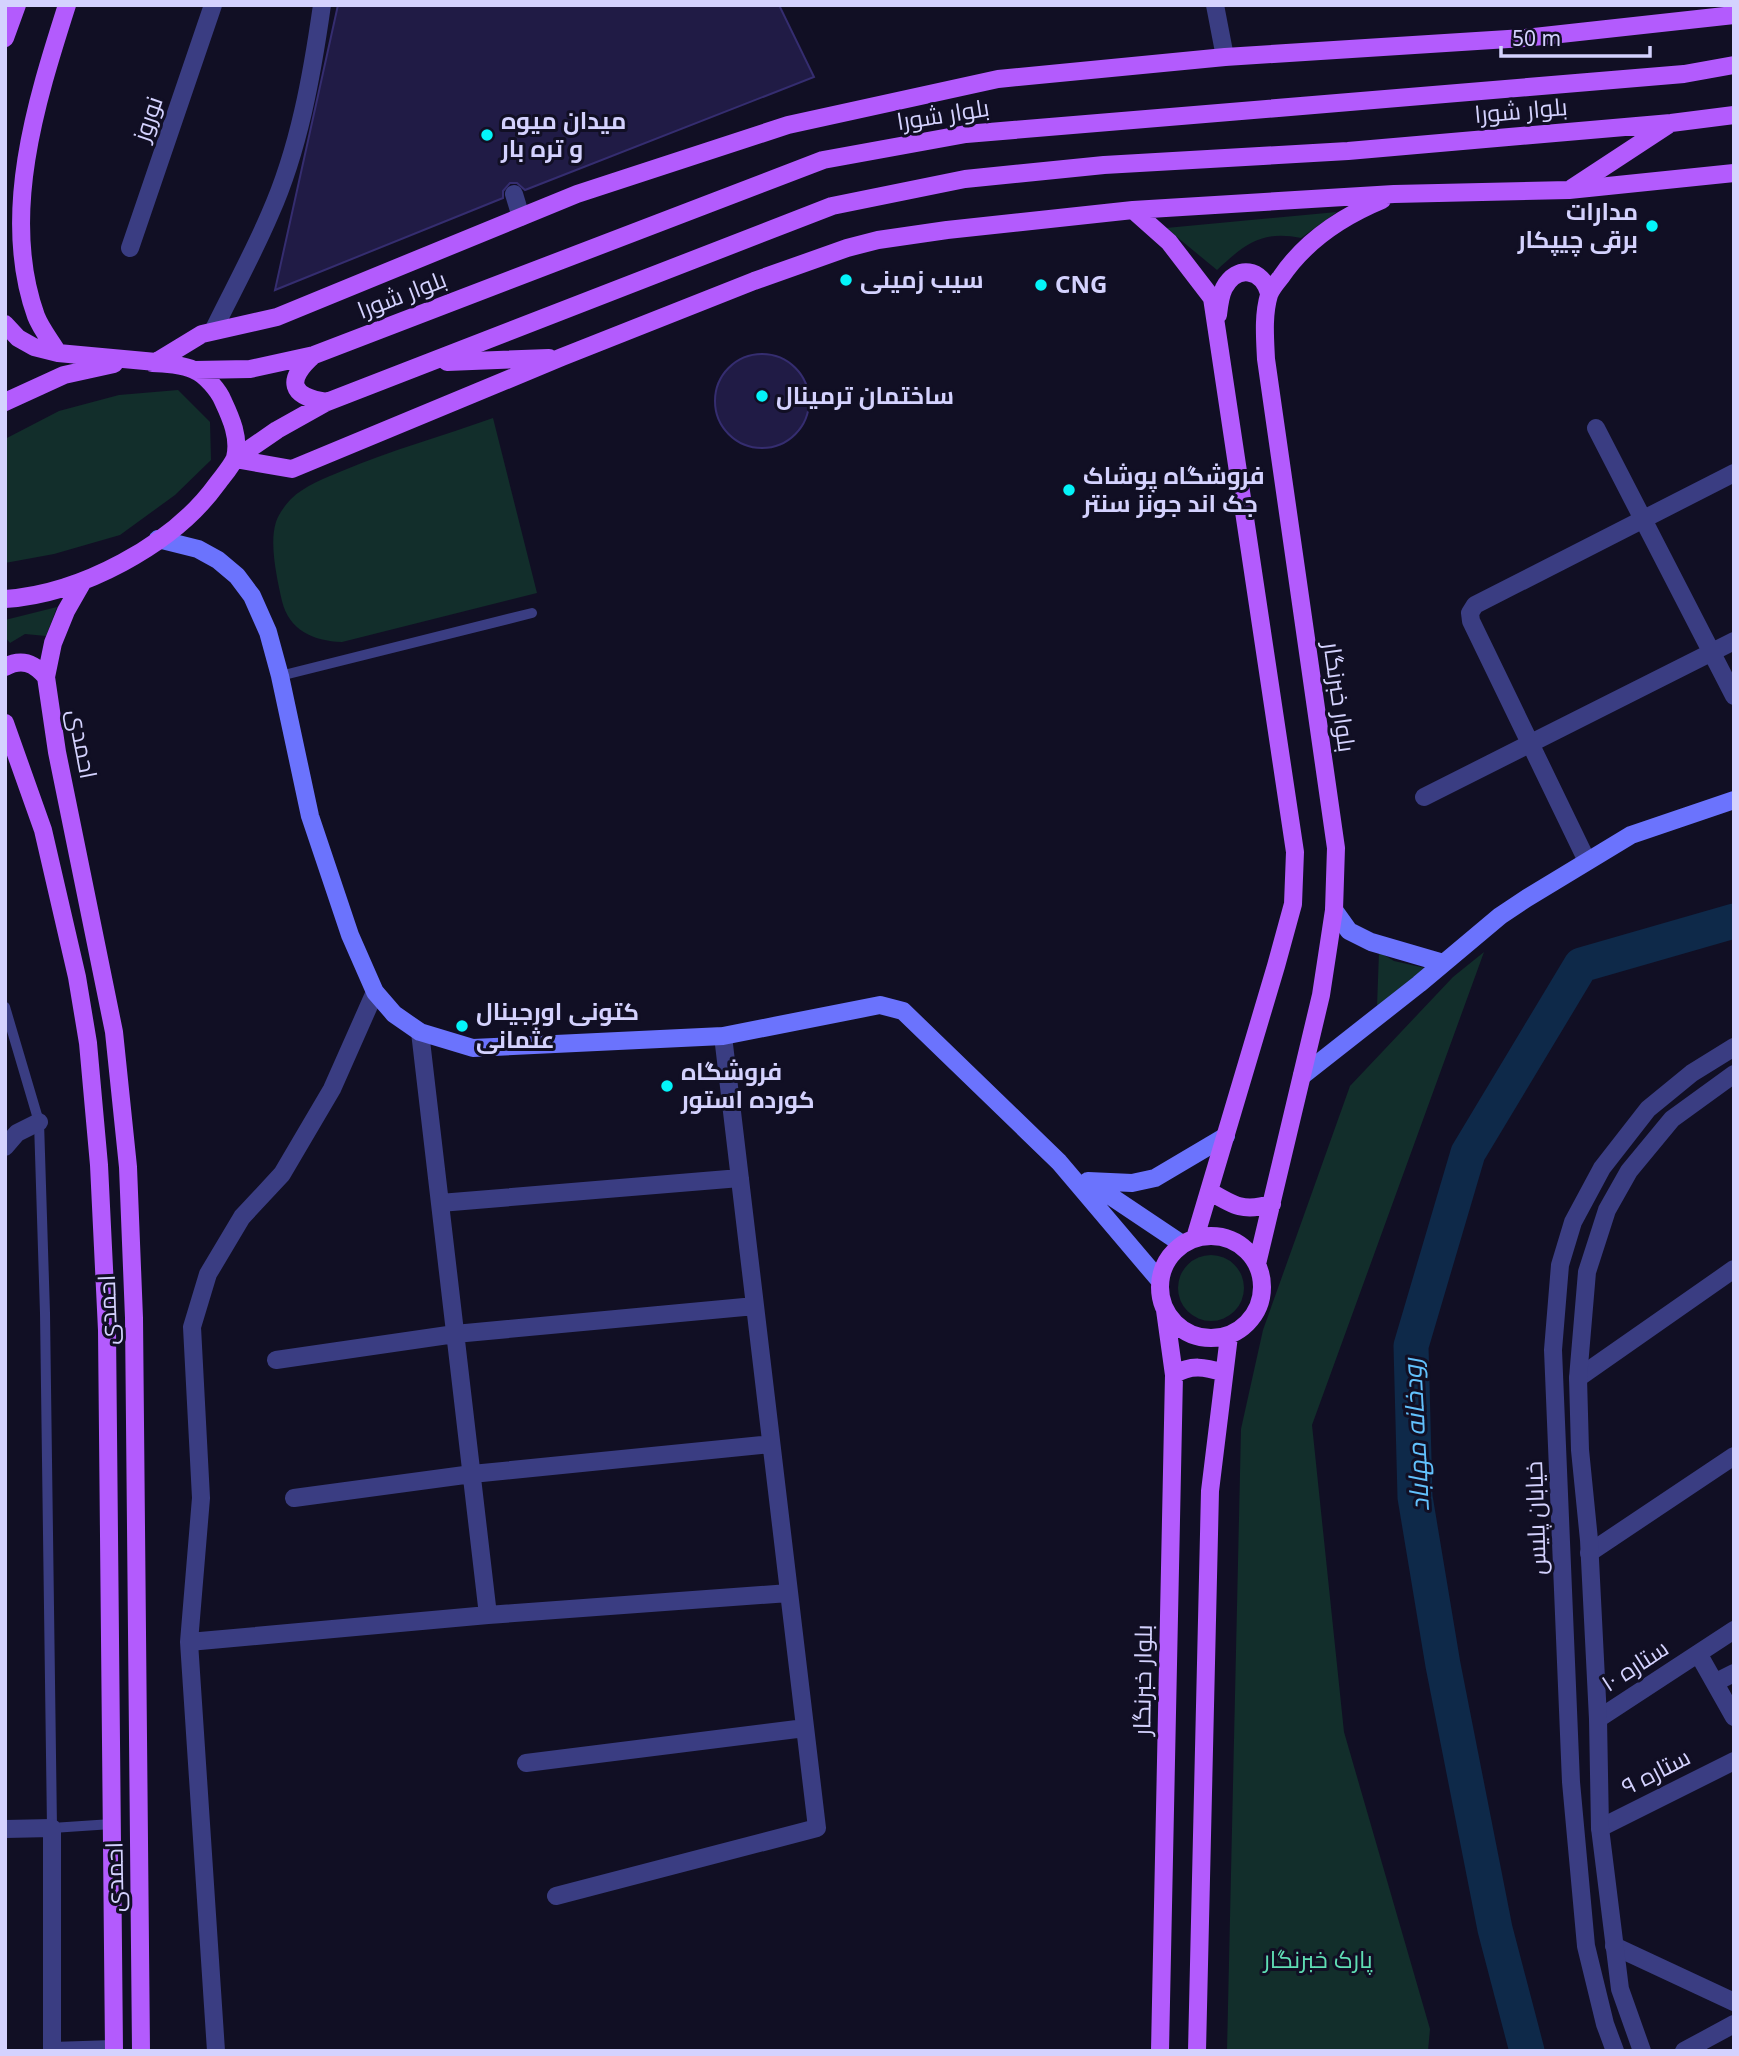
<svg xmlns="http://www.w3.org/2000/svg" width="1739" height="2056" viewBox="0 0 1739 2056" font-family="'Noto Sans',Cairo,sans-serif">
<rect width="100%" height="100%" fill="#110f24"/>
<path fill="#122e2b" d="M 1337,212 L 1301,238 C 1262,230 1245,244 1217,270 L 1166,228 Z
M 178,390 L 210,422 L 211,460 L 175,495 L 120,535 L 54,554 L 5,563 L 5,439 L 59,411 L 119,395 Z
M 493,418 L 537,593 L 342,642 C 313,641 289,630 282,601 C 277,579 269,543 276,522 C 278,515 286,504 291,499 C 304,486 325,478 342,471 C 391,450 443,436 493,418 Z
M 57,607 L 46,636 L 25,634 L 10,643 L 5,637 L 5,620 Z
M 1379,952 L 1394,961 L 1425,968 L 1377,1007 Z
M 1484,952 L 1312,1425 L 1344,1732 L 1430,2029 L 1428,2051 L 1227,2051 L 1241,1429 L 1263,1330 L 1350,1086 L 1453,977 Z
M1178 1288a33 33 0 1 1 66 0a33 33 0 1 1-66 0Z"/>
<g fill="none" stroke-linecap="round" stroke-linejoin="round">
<path stroke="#0e2949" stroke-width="35" d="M 1527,2051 L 1495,1929 L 1443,1665 L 1415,1497 L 1411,1346 L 1468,1153 L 1581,965 L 1734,921"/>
</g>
<path fill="#201b45" stroke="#352d70" stroke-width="2" d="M 338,5 L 779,5 L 814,77 L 525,190 L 517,183 L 510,183 L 503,191 L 503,198 L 275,290 Z
M715 401a47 47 0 1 1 94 0a47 47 0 1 1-94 0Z"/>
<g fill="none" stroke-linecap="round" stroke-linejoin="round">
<path stroke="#3a3d82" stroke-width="10" d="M 280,676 L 532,613
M 5,1007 L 39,1122 L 45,1313 L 52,1828 L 112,1824"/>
<path stroke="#3a3d82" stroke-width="18" d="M 1215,5 L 1225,57
M 514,194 L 521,217
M 130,248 L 213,5
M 213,331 C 232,292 253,254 270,214 C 299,149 312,75 322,5
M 1596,428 L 1734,696
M 1424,797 L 1734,641
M 1587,861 L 1471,621 L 1470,613 L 1475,605 L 1734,473
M 420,1032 L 488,1615
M 5,1147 L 17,1133 L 39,1122
M 440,1203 L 740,1178
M 276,1360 L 455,1334 L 755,1306
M 1578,1378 L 1734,1269
M 294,1498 L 472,1474 L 771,1444
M 1589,1553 L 1734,1456
M 189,1642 L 488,1615 L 789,1593
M 1699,1655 L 1734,1717
M 1716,1682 L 1734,1673
M 1598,1719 L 1734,1630
M 526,1763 L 805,1728
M 1600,1828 L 1734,1761
M 5,1829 L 52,1828 L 52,2051
M 556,1896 L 817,1828 L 723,1036
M 1614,1946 L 1734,2002
M 52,2051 L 114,2049
M 216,2051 L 189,1642 L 201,1498 L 192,1327 L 208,1274 L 242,1217 L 282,1174 L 332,1089 L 375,992
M 1684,2051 L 1734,2024"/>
<path stroke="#3a3d82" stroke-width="18" d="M 1615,2051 L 1605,2024 L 1586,1946 L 1571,1782 L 1553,1350 L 1560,1265 L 1573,1222 L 1602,1168 L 1648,1109 L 1692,1073 L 1734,1047
M 1642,2051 L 1620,1989 L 1600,1828 L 1598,1719 L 1589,1540 L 1580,1450 L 1578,1378 L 1587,1272 L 1607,1210 L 1629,1171 L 1672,1119 L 1734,1074"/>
<path stroke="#6b73fd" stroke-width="18" d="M 158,539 L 198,549 L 218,560 L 237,576 L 252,596 L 268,632 L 280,676 L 310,816 L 350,935 L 375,992 L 394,1014 L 420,1032 L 473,1048 L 723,1036 L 880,1005 L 903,1011 L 1059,1162 L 1160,1281
M 1334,910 L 1349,931 L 1371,942 L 1443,963
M 1302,1076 L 1419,984 L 1500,916 L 1527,898 L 1631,835 L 1734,800
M 1088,1181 L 1132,1183 L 1155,1178 L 1226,1136
M 1088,1181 L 1182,1244"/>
<path stroke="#b35bfd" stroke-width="18" d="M 5,38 L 17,5
M 1572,188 L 1668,125
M 1133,210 L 1169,242 L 1212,298 L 1295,852 L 1293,904 L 1276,966 L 1195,1238
M 1218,315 C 1219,306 1220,296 1224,288 C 1237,264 1262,269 1269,293
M 5,324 L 18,338 L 34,347 L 58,353 L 156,362 L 202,334 L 277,317 L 577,194 L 788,125 L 998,79 L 1225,57 L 1524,38 L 1734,15
M 58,353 C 51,341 41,329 36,316 C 0,216 36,102 67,5
M 314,355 C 285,380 290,397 327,402
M 447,362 L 549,358
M 195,370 L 250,369 L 314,355 L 823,160 L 966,134 L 1684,74 L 1734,65
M 5,402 L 64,375 L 114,364
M 235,459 L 277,430 L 327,402 L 832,206 L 965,179 L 1104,165 L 1348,151 L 1671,123 L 1734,115
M 235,459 L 292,469 L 562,357 L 754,281 L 847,248 L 878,240 L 947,230 L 1133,210 L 1394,194 L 1569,190 L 1734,173
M 82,583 L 66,611 L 53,643 L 46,677 L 57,752 L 114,1032 L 128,1167 L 134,1318 L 141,2051
M 5,599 C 80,594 173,545 217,484 C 222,477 232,466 235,458 C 240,438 231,418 223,401 C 219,391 205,374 194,370 C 184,365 164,363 152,363
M 5,667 C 22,658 34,663 46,677
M 5,723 L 43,830 L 77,977 L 88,1043 L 99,1165 L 107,1330 L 114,2051
M 1209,1191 C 1234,1206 1243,1212 1272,1204
M1160 1287a51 51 0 1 1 102 0a51 51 0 1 1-102 0Z
M 1257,1264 L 1321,995 L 1334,910 L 1336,848 L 1266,359 C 1265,338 1263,315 1269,295 C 1271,289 1277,282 1281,277 C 1306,240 1341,217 1382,200
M 1174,1375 C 1191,1364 1205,1367 1224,1373
M 1160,2051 L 1174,1375 L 1165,1310
M 1197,2051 L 1210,1491 L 1229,1336"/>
</g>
<g fill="#04f4f9" stroke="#110f24" stroke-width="2.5">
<circle cx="487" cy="135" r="7"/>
<circle cx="1652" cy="226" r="7"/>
<circle cx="846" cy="280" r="7"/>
<circle cx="1041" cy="285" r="7"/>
<circle cx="762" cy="396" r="7"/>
<circle cx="1069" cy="490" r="7"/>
<circle cx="462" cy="1026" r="7"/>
<circle cx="667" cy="1086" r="7"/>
</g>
<g text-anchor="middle" stroke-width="6" stroke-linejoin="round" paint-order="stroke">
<g font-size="24" fill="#d4d2fe" stroke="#110f24">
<text transform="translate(1521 111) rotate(-5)" y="8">بلوار شورا</text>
<text transform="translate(943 115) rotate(-9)" y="8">بلوار شورا</text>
<text transform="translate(148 119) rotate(-71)" y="8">نوروز</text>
<text transform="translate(402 295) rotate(-21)" y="8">بلوار شورا</text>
<text transform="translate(1339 697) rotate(82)" y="8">بلوار خبرنگار</text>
<text transform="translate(82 744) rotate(79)" y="8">احمدی</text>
<text transform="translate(108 1310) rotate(-92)" y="8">احمدی</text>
<text transform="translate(1536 1518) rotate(-92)" y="8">خیابان پلیس</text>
<text transform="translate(1635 1666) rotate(-33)" y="8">ستاره ۱۰</text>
<text transform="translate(1143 1680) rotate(-89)" y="8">بلوار خبرنگار</text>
<text transform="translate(1656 1772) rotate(-27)" y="8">ستاره ۹</text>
<text transform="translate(115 1877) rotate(-91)" y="8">احمدی</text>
</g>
<g font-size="24" font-weight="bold" fill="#d4d2fe" stroke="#110f24" text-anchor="start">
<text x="501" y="129">میدان میوه<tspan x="501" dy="28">و تره بار</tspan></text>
<text x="1638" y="220" text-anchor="end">مدارات<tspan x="1638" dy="28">برقی چیپکار</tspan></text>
<text x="860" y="288">سیب زمینی</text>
<text x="1055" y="293">CNG</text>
<text x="776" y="404">ساختمان ترمینال</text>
<text x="1083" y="484">فروشگاه پوشاک<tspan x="1083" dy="28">جک اند جونز سنتر</tspan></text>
<text x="476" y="1020">کتونی اورجینال<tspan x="476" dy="28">عثمانی</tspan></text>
<text x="681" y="1080">فروشگاه<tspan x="681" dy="28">کورده استور</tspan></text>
</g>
<g font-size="24" fill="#5fdeb4" stroke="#110f24">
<text x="1318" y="1968">پارک خبرنگار</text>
</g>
<g font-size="26" font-style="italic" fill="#62c1fd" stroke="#110f24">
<text transform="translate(1416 1435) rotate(-93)" y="9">رودخانه مهاباد</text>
</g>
</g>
<rect width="1739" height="2056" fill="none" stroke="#d4d2fe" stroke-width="14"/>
<path d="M1501 46v10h149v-10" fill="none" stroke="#d4d2fe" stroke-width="3.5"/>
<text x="1512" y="46" font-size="21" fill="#d4d2fe" stroke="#110f24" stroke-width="5" paint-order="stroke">50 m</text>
</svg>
